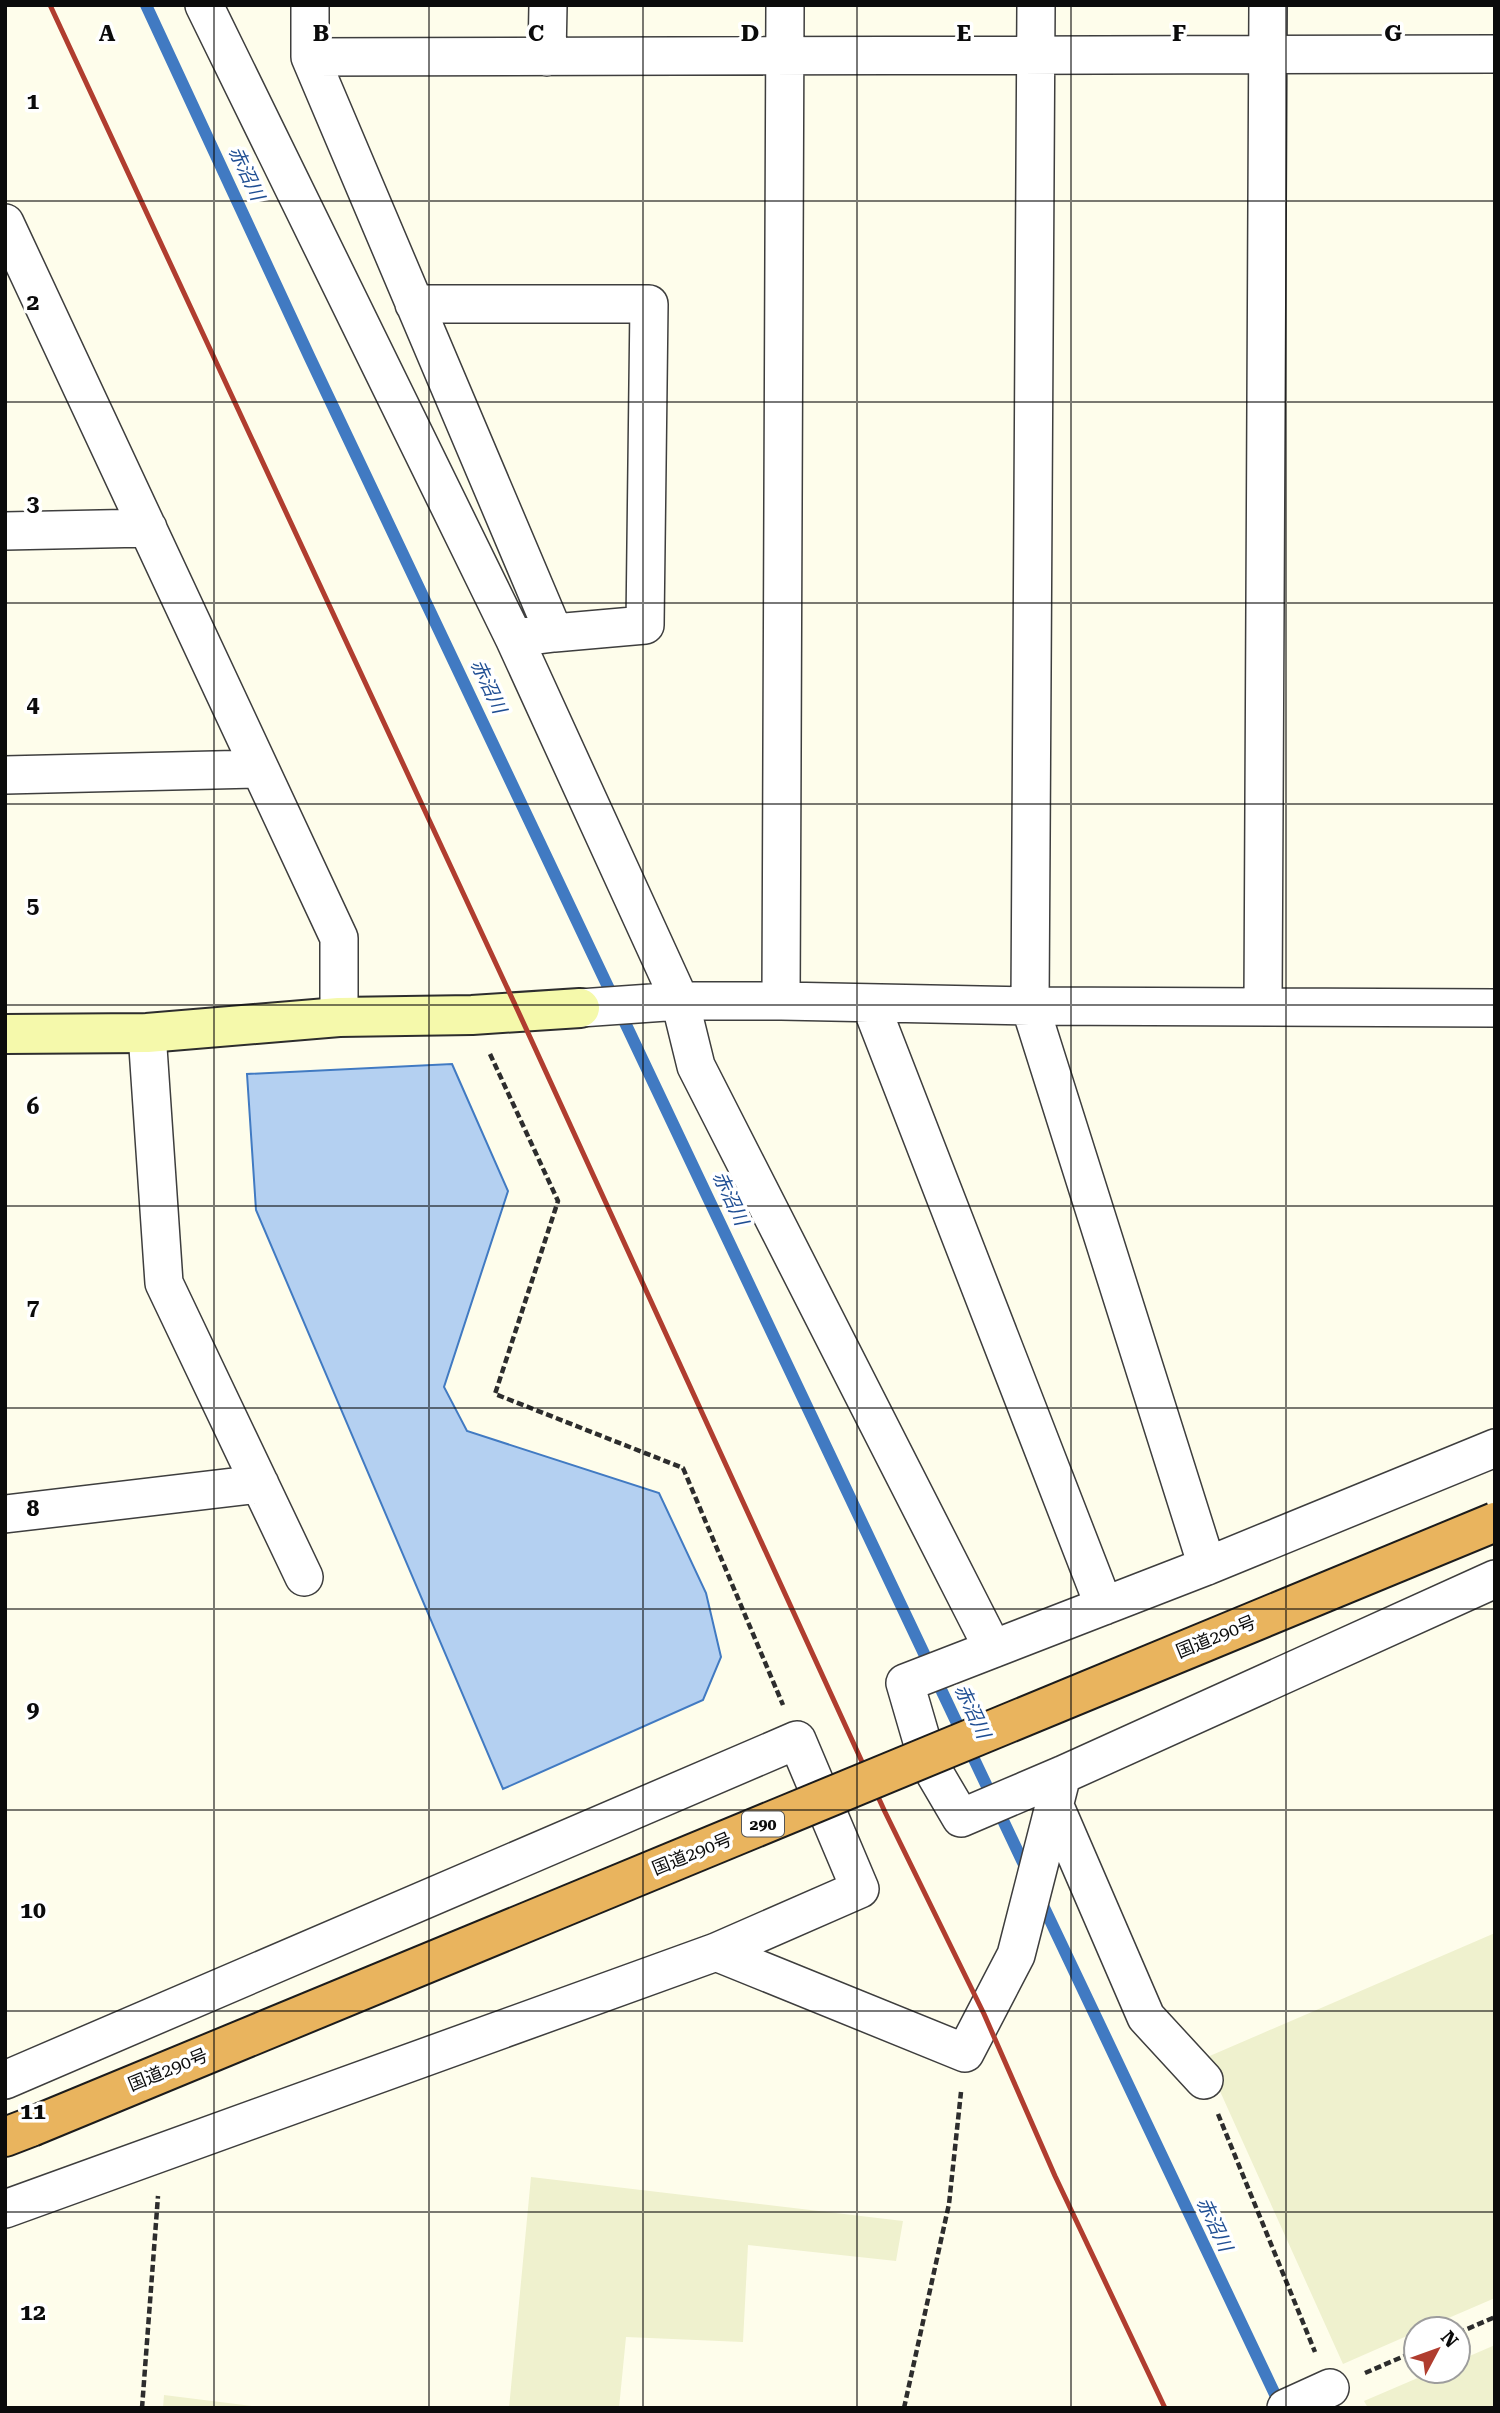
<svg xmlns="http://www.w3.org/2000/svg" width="1500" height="2413" viewBox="0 0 1500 2413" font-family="'Roboto Serif','Noto Sans JP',serif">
<rect width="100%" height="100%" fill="#fefdeb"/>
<path fill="#eff1ce" d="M 1495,1933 L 1495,2298 L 1423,2329 L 1416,2329 L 1416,2332 L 1343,2364 L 1205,2058 Z
M 531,2177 L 903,2221 L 896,2261 L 748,2245 L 743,2342 L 626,2337 L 619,2408 L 509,2408 Z
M 1495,2345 L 1495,2408 L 1368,2408 L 1364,2401 L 1434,2371 L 1458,2371 L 1458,2361 Z
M 164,2395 L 267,2408 L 163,2408 Z"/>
<path fill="#b4d0f1" stroke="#417ac2" stroke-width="2" d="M 452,1064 L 508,1191 L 444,1387 L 467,1431 L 659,1493 L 706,1593 L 721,1657 L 703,1700 L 503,1789 L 256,1210 L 247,1074 Z"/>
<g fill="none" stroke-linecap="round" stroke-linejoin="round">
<path stroke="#417ac2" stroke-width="12" d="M 146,5 L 310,358 L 1028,1873
M 1040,1899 L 1281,2407"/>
<g stroke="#3e3e3e" stroke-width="40">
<path id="street" d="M 204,5 L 514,638 L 680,1001 L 696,1066 L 993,1649
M 310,5 L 310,57 L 554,633 L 514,638
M 1036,5 L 1030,1006 L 1207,1566
M 310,57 L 1495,54
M 547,57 L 548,5
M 5,223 L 339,938 L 339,1017
M 414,304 L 649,304 L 645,625 L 554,633
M 5,531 L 148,528
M 5,775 L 260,769
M 781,1001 L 785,5
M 870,1003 L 1104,1606
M 1263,1006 L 1268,5
M 580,1008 L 680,1001 L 781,1001 L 1030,1006 L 1495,1008
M 147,1033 L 164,1283 L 304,1577
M 1495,1448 L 1207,1566 L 905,1683 L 928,1762 L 961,1818 L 1062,1775 L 1495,1579
M 5,1514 L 260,1484
M 1054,1804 L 1146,2017 L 1204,2080
M 716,1952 L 965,2053 L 1016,1955 L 1062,1775
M 5,2080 L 797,1740 L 860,1889 L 716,1952 L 5,2209
M 1286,2408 L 1330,2388"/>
</g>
<g stroke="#2d2d2d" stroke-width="42">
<path id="secondary" d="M 5,1034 L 147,1033 L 339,1017 L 472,1015 L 580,1008"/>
</g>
<g stroke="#1c1c1c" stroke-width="42">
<path id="highway" d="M 5,2137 L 31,2127"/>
</g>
<path stroke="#2d2d2d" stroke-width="4.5" stroke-dasharray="7 3.5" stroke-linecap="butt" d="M 490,1054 L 558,1201 L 495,1394 L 683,1468 L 783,1705
M 1218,2114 L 1315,2352
M 1458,2333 L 1495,2317
M 1365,2373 L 1416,2351
M 142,2408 L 158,2196
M 904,2408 L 949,2204 L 961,2092"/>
<use href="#street" stroke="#fff" stroke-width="37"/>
<use href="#secondary" stroke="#f5f9ab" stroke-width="38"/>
<use href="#highway" stroke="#e9b45e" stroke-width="38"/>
<path stroke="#b03d2f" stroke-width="5" d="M 50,5 L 518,1011 L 885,1812 L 984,2014 L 1055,2176 L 1165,2408"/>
<g stroke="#1c1c1c" stroke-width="42" stroke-linecap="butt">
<path id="highway-bridge" d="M 31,2127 L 1495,1522"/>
</g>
<use href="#highway-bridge" stroke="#e9b45e" stroke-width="38"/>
</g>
<path fill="none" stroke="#0b0b0b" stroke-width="2" stroke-opacity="0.55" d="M 214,5 L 214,2408M 429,5 L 429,2408M 643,5 L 643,2408M 857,5 L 857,2408M 1071,5 L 1071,2408M 1286,5 L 1286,2408M 5,201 L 1495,201M 5,402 L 1495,402M 5,603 L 1495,603M 5,804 L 1495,804M 5,1005 L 1495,1005M 5,1206 L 1495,1206M 5,1408 L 1495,1408M 5,1609 L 1495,1609M 5,1810 L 1495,1810M 5,2011 L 1495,2011M 5,2212 L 1495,2212"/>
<g text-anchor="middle" stroke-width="7" stroke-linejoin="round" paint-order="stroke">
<rect fill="#fff" stroke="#545454" stroke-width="2" x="742" y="1811.5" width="42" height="25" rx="5"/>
<g font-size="16" font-weight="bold" fill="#0b0b0b">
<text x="763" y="1830">290</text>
</g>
<g font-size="18" fill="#0b0b0b" stroke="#fff">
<text transform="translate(1216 1637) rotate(-22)" y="6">国道290号</text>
<text transform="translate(692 1854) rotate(-22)" y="6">国道290号</text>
<text transform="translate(168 2070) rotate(-22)" y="6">国道290号</text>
</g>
<g font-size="19" font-style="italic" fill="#1f4e93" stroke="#fff">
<text transform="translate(247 173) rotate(65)" y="7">赤沼川</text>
<text transform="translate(489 686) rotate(65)" y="7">赤沼川</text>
<text transform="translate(731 1198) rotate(65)" y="7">赤沼川</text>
<text transform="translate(973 1711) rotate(65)" y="7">赤沼川</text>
<text transform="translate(1215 2224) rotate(65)" y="7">赤沼川</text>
</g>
</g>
<g font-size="23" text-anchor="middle" font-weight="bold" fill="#0b0b0b" stroke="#fff" stroke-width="7" stroke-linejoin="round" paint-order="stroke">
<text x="107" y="41">A</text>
<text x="321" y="41">B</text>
<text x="536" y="41">C</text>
<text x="750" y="41">D</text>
<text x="964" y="41">E</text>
<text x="1179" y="41">F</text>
<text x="1393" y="41">G</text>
<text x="33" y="109">1</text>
<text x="33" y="310">2</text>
<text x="33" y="511">3</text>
<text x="33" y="712">4</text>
<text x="33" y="913">5</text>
<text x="33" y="1114">6</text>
<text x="33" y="1315">7</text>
<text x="33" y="1516">8</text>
<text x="33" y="1717">9</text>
<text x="33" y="1918">10</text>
<text x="33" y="2119">11</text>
<text x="33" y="2320">12</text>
</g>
<rect width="1500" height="2413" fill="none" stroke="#0b0b0b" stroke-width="14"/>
<g transform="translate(1437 2350) rotate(49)"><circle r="33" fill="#ffffff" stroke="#9d9d9d" stroke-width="2"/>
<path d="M0-5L12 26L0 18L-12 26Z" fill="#b03d2f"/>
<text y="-10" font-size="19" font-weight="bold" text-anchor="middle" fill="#0b0b0b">N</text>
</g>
</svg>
